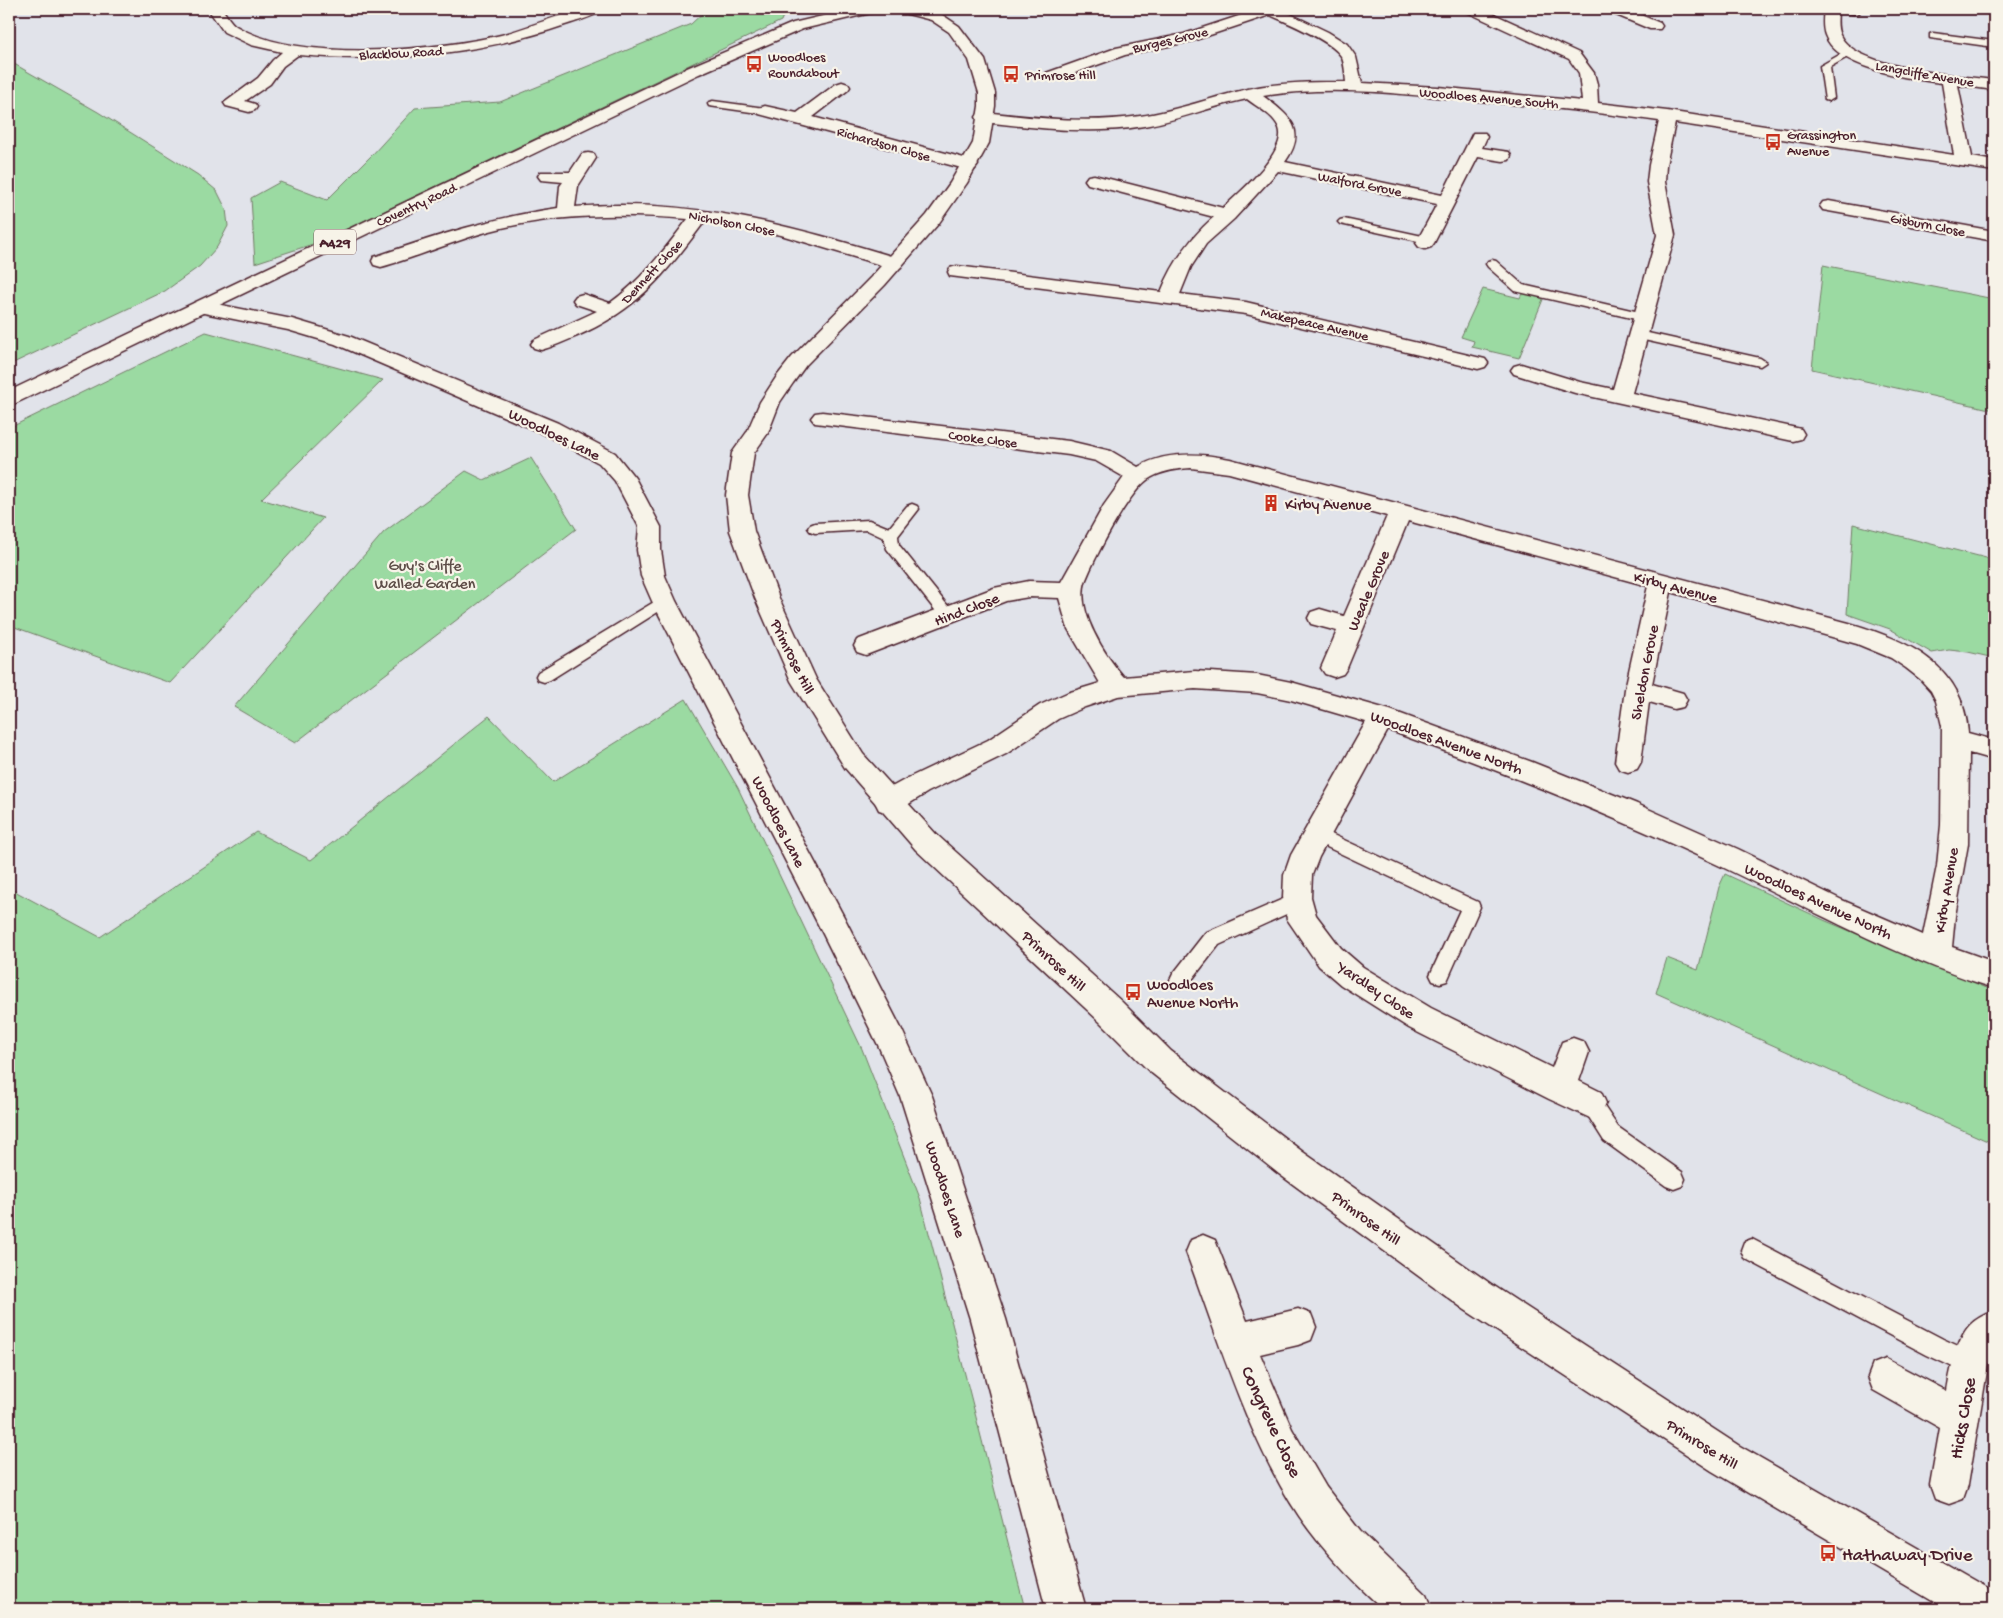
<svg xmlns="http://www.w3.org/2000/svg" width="2003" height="1618" viewBox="0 0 2003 1618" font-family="'Gochi Hand',sans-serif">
<rect width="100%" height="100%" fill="#e1e3ea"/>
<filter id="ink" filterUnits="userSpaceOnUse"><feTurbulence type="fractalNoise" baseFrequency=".02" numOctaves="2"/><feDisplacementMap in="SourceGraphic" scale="10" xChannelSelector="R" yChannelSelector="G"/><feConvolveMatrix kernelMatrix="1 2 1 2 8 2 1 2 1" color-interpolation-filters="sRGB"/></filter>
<g filter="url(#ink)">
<path fill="#9bdaa2" stroke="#727c66" d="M 707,9 L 786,9 L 781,21 L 322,241 L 255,263 L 251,198 L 280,182 L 327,200 L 372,155 L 415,108 L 500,102 L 691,24 Z
M 9,61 L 98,112 L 198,175 L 217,191 L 226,209 L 228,226 L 217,247 L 200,266 L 165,291 L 9,365 Z
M 1823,265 L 1994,299 L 1994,410 L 1812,369 Z
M 1483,289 L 1520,298 L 1523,291 L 1544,297 L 1519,358 L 1472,347 L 1474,341 L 1461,337 Z
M 206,332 L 383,380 L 261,499 L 323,518 L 170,683 L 9,625 L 9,428 Z
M 531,458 L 576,529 L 295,743 L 234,707 L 384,532 L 466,471 L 484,480 Z
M 1853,524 L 1994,560 L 1994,658 L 1968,652 L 1949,650 L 1932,653 L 1890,629 L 1847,614 Z
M 686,699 L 738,788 L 862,1049 L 920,1198 L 1025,1609 L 9,1609 L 9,888 L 100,937 L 256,832 L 311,860 L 489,716 L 553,782 Z
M 1725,874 L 1826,921 L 1994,991 L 1994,1144 L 1656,993 L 1667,958 L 1698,970 L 1719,887 Z"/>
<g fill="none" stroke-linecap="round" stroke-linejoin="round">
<g stroke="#4a1f2b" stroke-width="3">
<path id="lane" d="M 1933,33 L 1994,41 L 1994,47 L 1930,38 L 1930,34 Z
M 1848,50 L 1853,53 L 1851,55 L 1830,67 L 1834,98 L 1829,101 L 1825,100 L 1820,66 Z
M 713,101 L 765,108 L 770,111 L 765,114 L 709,106 L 708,104 L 709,102 Z
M 1344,219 L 1427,237 L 1433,240 L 1427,243 L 1340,224 L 1338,222 L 1340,220 Z
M 1492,260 L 1496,261 L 1523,285 L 1648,314 L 1650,317 L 1644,321 L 1515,291 L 1488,267 L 1486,264 L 1488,261 Z
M 1639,331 L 1760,358 L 1766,362 L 1760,366 L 1635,338 L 1633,335 L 1635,332 Z
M 912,504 L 917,506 L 919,509 L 898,536 L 899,545 L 952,611 L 955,615 L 952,619 L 947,620 L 942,619 L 887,549 L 884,538 L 867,530 L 815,533 L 810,531 L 808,528 L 810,525 L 815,523 L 869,520 L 889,528 L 907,506 Z
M 664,596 L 669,597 L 672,601 L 669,605 L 550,680 L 544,682 L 538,680 L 536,676 L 538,672 Z
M 1316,827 L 1478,902 L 1480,907 L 1447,981 L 1440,983 L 1433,981 L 1430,975 L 1460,910 L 1310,839 L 1307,834 L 1310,829 Z
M 1297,893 L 1304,896 L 1306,901 L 1304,906 L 1219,945 L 1187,986 L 1180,988 L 1173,986 L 1170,980 L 1173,974 L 1205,933 Z
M 1590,1094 L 1597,1096 L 1618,1127 L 1682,1172 L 1685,1179 L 1682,1186 L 1674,1189 L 1666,1186 L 1604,1141 L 1580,1103 L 1583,1096 Z
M 1752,1239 L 1943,1339 L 1978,1355 L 1982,1363 L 1978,1371 L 1970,1375 L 1927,1355 L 1744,1258 L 1741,1250 L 1744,1242 Z"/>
</g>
<g stroke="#4a1f2b" stroke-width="3">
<path id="street" d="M 208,9 L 222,9 C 226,14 231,23 236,26 C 297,63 434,51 501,35 C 533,27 572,7 603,9 C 598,16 574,22 565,25 C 478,55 389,63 298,55 L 283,66 L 270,84 L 245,101 L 255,104 L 257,107 L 255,110 L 249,112 L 226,106 L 224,103 L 258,78 L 273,60 L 282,52 L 251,45 L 224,32 Z
M 1260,9 L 1280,9 L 1328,32 L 1347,44 L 1356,57 L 1362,83 L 1438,87 L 1582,101 L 1579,73 L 1569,59 L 1467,12 L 1465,9 L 1483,9 L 1579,53 L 1594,73 L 1597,84 L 1598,103 L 1667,111 L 1954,155 L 1942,83 C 1911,79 1837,69 1825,35 C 1822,27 1823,17 1824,9 L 1838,9 C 1838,17 1836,27 1840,35 C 1855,69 1961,76 1994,80 L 1994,90 L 1958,85 L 1972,157 L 1994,161 L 1994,171 L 1675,123 L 1666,165 L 1665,182 L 1675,235 L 1632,393 L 1801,429 L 1804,434 L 1801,439 L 1793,441 L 1575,393 L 1514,374 L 1511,370 L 1514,366 L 1521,364 L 1580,382 L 1613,389 L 1657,235 L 1647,182 L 1649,165 L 1659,121 C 1588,111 1517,104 1446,98 C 1386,92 1323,86 1263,96 C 1290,116 1308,130 1285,162 L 1442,195 L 1473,133 L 1485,133 L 1487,137 L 1482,148 L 1509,152 L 1511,156 L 1509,160 L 1503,161 L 1478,157 L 1434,243 L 1431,247 L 1425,249 L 1419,247 L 1416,243 L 1437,204 L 1278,171 L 1234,219 L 1206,244 L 1191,267 L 1180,294 L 1246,302 L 1485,359 L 1488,363 L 1485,367 L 1478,369 L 1246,314 L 950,276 L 948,272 L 950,268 L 957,266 L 1161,292 C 1173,262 1190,238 1214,217 L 1088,184 L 1085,180 L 1088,176 L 1094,175 L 1223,208 C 1239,193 1288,152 1279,128 C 1274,115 1257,107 1247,99 C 1212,106 1179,120 1144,126 C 1091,135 1037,128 984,122 L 978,120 L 976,117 L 978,114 L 984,112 C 1036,118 1088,124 1140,116 C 1177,111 1212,97 1248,89 C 1280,82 1313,82 1346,82 C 1345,74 1345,63 1341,56 C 1332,41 1286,22 1270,15 L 1192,41 L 1125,55 L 1058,79 L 1046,79 L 1044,76 L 1046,73 L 1116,48 L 1184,34 Z
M 1607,9 L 1626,9 L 1660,23 L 1662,26 L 1660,29 L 1650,29 L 1609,12 Z
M 1839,9 L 1860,9 L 1861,10 L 1859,13 L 1854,14 L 1841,12 Z
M 842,82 L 848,84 L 850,87 L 848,90 L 813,117 L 975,161 L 978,165 L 975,169 L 969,170 L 759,114 L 757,111 L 759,108 L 765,106 L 797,113 L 836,84 Z
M 588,153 L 594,154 L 596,158 L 578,186 L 575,207 C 691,197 791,226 901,259 L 903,263 L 901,267 L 894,269 L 781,235 L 705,221 C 665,274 639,309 577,336 C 565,341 553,347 541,350 L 534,348 L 531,344 L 534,340 L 597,311 L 576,304 L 573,300 L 576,296 L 583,294 L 610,303 C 641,281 665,249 688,219 C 622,213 554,214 490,231 C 453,241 418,257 381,267 L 374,265 L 372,261 L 374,257 C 435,236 494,217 558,208 L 560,186 L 563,182 L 541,180 L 538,176 L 541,172 L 570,172 L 582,154 Z
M 1829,201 L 1994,231 L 1994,241 L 1823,210 L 1820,206 L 1823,202 Z
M 201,301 L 292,319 L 349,336 L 558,423 L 615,453 L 635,478 L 661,527 L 661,550 L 665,576 L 676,601 L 844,917 L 902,1030 L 932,1096 L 1006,1319 L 1086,1609 L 1046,1609 L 970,1319 L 900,1096 L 878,1045 L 823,934 L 652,601 L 641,576 L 637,550 L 639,527 L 615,481 L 599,463 L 542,433 L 335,344 L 288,330 L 194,311 L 191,307 L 194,303 Z
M 822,412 L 1069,441 L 1111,451 L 1138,467 C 1166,451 1200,453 1230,459 L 1849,623 C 1907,640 1964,665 1968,733 L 1994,740 L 1994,760 L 1969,753 L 1968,844 L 1955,916 L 1952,947 L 1994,962 L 1994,988 C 1897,958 1809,908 1718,865 C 1610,814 1500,771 1388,730 L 1319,857 L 1312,875 L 1311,897 L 1316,915 L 1341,948 L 1363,967 L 1431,1008 L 1552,1068 L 1562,1042 L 1573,1038 L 1584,1042 L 1589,1052 L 1579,1081 L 1601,1092 L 1606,1103 L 1601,1114 L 1590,1118 L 1549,1099 L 1409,1028 L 1341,985 L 1319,966 L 1287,919 L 1283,897 L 1284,875 L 1291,855 L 1366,722 L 1291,700 L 1257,693 L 1195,689 L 1118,696 L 1085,707 L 1058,719 L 1006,754 L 928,792 L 899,810 L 889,813 L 879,810 L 875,802 L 879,794 L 908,778 L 988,740 L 1040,705 L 1067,693 L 1100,683 L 1068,629 L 1059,598 L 1029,597 L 1006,601 L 866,655 L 857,652 L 854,646 L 857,640 L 994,588 L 1029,581 L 1061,582 L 1104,505 L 1124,477 L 1096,461 L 1069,455 L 815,423 L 811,418 L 815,413 ZM 1191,468 L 1229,473 L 1387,516 L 1344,616 L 1320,609 L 1311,612 L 1308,618 L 1311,624 L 1337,631 L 1321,668 L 1325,674 L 1334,677 L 1343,674 L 1347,668 L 1408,521 L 1648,586 L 1625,689 L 1615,762 L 1619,769 L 1628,772 L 1637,769 L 1641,762 L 1649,702 L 1674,709 L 1683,707 L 1687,700 L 1683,693 L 1652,684 L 1671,592 L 1857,644 L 1891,658 L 1906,668 L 1920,679 L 1931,691 L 1936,701 L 1942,726 L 1941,825 L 1937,866 L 1923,935 L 1842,900 L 1738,849 L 1637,804 L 1532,762 L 1390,710 L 1291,682 L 1257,675 L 1195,671 L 1124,677 C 1105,656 1076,611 1085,582 C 1095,557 1127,495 1147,480 C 1160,471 1176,469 1191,468 Z
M 1203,1235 L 1215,1240 L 1247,1321 L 1298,1309 L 1311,1314 L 1316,1327 L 1311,1340 L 1298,1345 L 1260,1354 L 1292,1429 L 1326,1487 L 1360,1531 L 1426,1595 L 1432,1609 L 1383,1609 C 1352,1581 1323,1551 1299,1516 C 1248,1440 1218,1338 1186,1252 L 1191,1240 Z
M 1994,1311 L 1994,1352 L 1988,1365 L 1968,1485 L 1963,1499 L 1949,1504 L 1935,1499 L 1930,1485 L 1940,1428 L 1873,1390 L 1868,1377 L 1873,1364 L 1886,1359 L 1947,1391 C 1950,1372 1957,1338 1970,1325 C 1977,1318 1986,1314 1994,1311 Z"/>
</g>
<g stroke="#4a1f2b" stroke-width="3">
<path id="secondary" d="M 898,9 L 921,9 L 941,14 L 959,26 L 985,60 L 995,93 L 995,106 L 989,143 L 967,183 L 939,223 L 885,285 L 806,365 L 793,383 L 780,402 L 768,433 L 754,453 L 748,495 L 754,531 L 779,598 L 816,679 L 863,754 L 936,834 L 1121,1001 L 1171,1051 L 1303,1152 L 1491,1284 L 1738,1445 L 1994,1592 L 1994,1609 L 1946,1609 L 1712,1471 L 1465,1310 L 1279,1174 L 1149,1071 L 1099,1021 L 916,850 L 845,768 L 791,681 L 755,598 L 730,531 L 726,495 L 732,453 L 747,432 L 760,402 L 777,376 L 792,357 L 871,277 L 927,215 L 950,183 L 973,143 L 979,106 L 979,93 L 969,60 L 949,32 L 931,20 L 900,12 Z"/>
</g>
<g stroke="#4a1f2b" stroke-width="3">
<path id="primary" d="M 852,9 L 877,9 L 875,12 L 803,29 L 699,74 L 16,403 L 9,405 L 9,391 L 687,68 L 793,23 Z"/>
</g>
<use href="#lane" fill="#f7f3e8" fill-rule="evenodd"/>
<use href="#street" fill="#f7f3e8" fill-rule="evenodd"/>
<use href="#secondary" fill="#f7f3e8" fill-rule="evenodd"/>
<use href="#primary" fill="#f7f3e8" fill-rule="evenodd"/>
</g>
</g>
<defs>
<g id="bus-bare" transform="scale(1.35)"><path d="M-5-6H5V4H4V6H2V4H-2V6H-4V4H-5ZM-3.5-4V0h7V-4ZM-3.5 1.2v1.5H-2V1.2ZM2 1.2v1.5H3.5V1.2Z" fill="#c8321e" stroke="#f7f3e8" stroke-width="2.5" paint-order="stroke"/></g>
<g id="building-bare" transform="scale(1.35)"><path d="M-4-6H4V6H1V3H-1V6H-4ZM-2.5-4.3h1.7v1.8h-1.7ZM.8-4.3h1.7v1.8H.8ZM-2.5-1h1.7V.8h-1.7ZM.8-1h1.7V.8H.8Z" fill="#c8321e" stroke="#f7f3e8" stroke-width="2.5" paint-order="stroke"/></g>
</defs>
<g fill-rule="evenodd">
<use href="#bus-bare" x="754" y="64"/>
<use href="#bus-bare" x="1011" y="74"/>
<use href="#bus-bare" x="1773" y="142"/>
<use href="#building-bare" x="1271" y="503"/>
<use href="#bus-bare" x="1133" y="992"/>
<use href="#bus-bare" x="1828" y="1553"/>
</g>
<g text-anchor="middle" stroke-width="4.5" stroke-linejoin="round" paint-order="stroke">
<g font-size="14" fill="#4a1f2b" stroke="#f7f3e8">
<text transform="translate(1170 39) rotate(-13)" y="5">Burges Grove</text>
<text transform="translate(401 52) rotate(-3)" y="5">Blacklow Road</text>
<text transform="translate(1925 73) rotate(10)" y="5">Langcliffe Avenue</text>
<text transform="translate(1489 97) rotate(5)" y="5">Woodloes Avenue South</text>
<text transform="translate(884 143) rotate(16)" y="5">Richardson Close</text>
<text transform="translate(1360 183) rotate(11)" y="5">Walford Grove</text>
<text transform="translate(416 204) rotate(-25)" y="5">Coventry Road</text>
<text transform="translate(732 222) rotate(11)" y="5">Nicholson Close</text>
<text transform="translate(1928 224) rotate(11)" y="5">Gisburn Close</text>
<text transform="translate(651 271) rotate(-47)" y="5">Dennett Close</text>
<text transform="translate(1315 323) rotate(13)" y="5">Makepeace Avenue</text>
<text transform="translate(983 438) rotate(7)" y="5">Cooke Close</text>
</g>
<g font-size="14" fill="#4a1f2b" stroke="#f7f3e8" text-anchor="start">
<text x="768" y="61">Woodloes<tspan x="768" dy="16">Roundabout</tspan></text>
<text x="1025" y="79">Primrose Hill</text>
<text x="1787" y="139">Grassington<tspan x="1787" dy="16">Avenue</tspan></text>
</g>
<rect fill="#f7f3e8" stroke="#7e5f64" stroke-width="1" x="314" y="229.5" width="42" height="25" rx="4"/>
<g font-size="15" font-weight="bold" fill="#4a1f2b">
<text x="335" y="247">A429</text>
</g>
<g font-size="16" fill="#4a1f2b" stroke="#f7f3e8">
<text transform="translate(555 433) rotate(26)" y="6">Woodloes Lane</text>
<text transform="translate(1676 586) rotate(15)" y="6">Kirby Avenue</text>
<text transform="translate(1367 590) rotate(-67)" y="6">Weale Grove</text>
<text transform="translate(966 608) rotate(-21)" y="6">Hind Close</text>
<text transform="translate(794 656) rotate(64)" y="6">Primrose Hill</text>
<text transform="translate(1643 672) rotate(-79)" y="6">Sheldon Grove</text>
<text transform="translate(1447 741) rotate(20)" y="6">Woodloes Avenue North</text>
<text transform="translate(780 821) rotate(63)" y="6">Woodloes Lane</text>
<text transform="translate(1945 890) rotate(-81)" y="6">Kirby Avenue</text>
<text transform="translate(1819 900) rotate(25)" y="6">Woodloes Avenue North</text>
<text transform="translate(1055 960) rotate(43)" y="6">Primrose Hill</text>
<text transform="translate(1377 989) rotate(34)" y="6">Yardley Close</text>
<text transform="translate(947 1189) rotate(72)" y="6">Woodloes Lane</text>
<text transform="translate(1367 1217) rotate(36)" y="6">Primrose Hill</text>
<text transform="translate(1703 1443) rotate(32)" y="6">Primrose Hill</text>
</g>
<g font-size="16" fill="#4a1f2b" stroke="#f7f3e8" text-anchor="start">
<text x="1285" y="509">Kirby Avenue</text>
<text x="1147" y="989">Woodloes<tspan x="1147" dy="18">Avenue North</tspan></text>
</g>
<g font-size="16" fill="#5e4e49" stroke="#f7f3e8">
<text x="425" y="570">Guy's Cliffe<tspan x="425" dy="18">Walled Garden</tspan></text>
</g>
<g font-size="19" fill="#4a1f2b" stroke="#f7f3e8">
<text transform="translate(1961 1418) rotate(-80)" y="7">Hicks Close</text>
<text transform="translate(1273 1421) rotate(65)" y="7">Congreve Close</text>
</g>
<g font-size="19" fill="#4a1f2b" stroke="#f7f3e8" text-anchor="start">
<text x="1842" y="1560">Hathaway Drive</text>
</g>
</g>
<rect width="2003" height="1618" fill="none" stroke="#f7f3e8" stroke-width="30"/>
<rect x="15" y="15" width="1973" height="1588" fill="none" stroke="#4a1f2b" stroke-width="2" filter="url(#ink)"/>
</svg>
